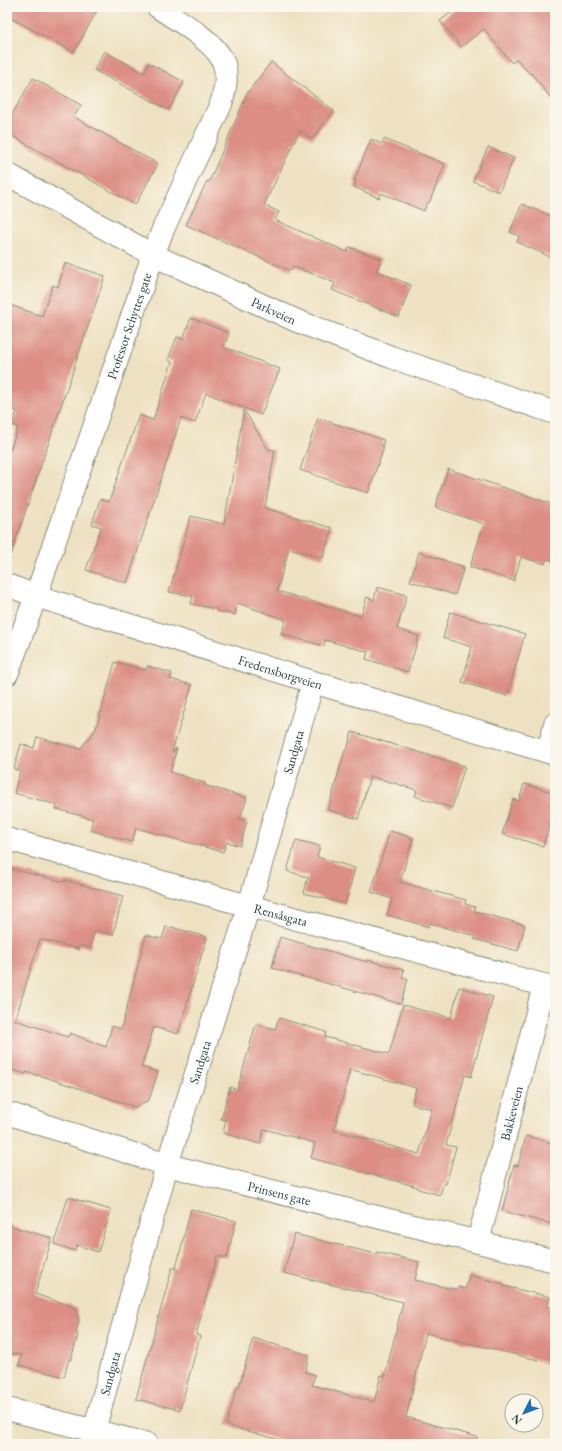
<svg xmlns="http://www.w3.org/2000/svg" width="562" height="1451" viewBox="0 0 562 1451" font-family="'EB Garamond',serif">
<rect width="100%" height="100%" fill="#fbf7ec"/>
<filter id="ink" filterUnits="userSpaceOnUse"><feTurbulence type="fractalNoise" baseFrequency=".025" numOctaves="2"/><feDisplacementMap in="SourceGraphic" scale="8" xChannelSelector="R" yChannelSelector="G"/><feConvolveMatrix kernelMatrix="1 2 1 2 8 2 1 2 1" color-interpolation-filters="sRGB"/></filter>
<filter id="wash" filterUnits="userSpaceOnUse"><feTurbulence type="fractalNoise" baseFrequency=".012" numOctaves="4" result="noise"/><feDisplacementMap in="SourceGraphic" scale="16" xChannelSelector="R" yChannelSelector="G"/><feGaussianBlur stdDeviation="0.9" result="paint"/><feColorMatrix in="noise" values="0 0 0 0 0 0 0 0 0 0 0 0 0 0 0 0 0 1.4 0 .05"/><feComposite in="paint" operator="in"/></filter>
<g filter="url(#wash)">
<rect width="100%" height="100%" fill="#eee1c1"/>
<g id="blocks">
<path fill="#dc8e85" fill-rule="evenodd" d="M 7,7 L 99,7 L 74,52 L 7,16 Z
M 458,7 L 555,7 L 555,103 L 531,73 L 530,74 L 517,59 L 512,63 L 484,29 L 461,47 L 440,21 Z
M 104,51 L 144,73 L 149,63 L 184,82 L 169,110 L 94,70 Z
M 271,62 L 334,111 L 312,139 L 300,130 L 264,205 L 279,212 L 275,220 L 347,252 L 349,247 L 381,259 L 376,271 L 411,285 L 399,317 L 332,290 L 335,283 L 293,266 L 291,271 L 186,225 L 207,181 L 209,182 L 248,92 Z
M 33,78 L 81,105 L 74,117 L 158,164 L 135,205 L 7,133 L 7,123 Z
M 371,139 L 382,144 L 384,139 L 445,164 L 429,203 L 427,203 L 424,211 L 381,193 L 379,198 L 354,187 L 356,181 L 354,181 Z
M 488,147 L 514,158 L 499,192 L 473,181 Z
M 522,204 L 555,218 L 555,259 L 517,242 L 519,236 L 510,232 Z
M 65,263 L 105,276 L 11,554 L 7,554 L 7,459 L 18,427 L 12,425 L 17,411 L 7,409 L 7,304 L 42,316 L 53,285 L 58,287 Z
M 191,318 L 229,333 L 224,347 L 280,369 L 261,415 L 206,393 L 195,423 L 181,418 L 127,583 L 86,570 L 101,527 L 92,524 L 100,499 L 109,502 L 139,415 L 153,420 L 172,362 L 168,360 L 177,337 L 183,339 Z
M 244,410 L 268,449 L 275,450 L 265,508 L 332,528 L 323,558 L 289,548 L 277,591 L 361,616 L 367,597 L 374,600 L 377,587 L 407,595 L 397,629 L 419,636 L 408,672 L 366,659 L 368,652 L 325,640 L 324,646 L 281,634 L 286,620 L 237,603 L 235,615 L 216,611 L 216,609 L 191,604 L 193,596 L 169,592 L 191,516 L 224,524 Z
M 318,418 L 384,440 L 382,446 L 384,447 L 368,493 L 300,470 Z
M 448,469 L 555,505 L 555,561 L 547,559 L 545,564 L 521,557 L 514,581 L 470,567 L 484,524 L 435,507 Z
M 419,552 L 464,567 L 455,595 L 410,581 Z
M 450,612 L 525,634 L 507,696 L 462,682 L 472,647 L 443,638 Z
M 115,662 L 146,670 L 147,666 L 172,673 L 170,679 L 192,685 L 172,752 L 177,748 L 170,772 L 205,783 L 204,785 L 247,798 L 240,819 L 247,821 L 240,846 L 227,842 L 223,852 L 136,828 L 132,842 L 90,830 L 93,819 L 56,809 L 57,805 L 14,793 L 20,771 L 14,769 L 21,744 L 34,748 L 37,737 L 80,749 L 96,729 Z
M 352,732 L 465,766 L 452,808 L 415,796 L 417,790 L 370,776 L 358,819 L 328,810 L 345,750 L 347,750 Z
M 524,784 L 555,793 L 555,807 L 543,846 L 502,834 L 513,799 L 519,801 Z
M 390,831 L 413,838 L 400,882 L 466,900 L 465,904 L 475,907 L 474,911 L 525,925 L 518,951 L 474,939 L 475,936 L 430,923 L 429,927 L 387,915 L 392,899 L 371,892 Z
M 296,840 L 320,846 L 317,857 L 355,868 L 345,904 L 304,893 L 308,877 L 287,871 Z
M 7,868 L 65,882 L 65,880 L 123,896 L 113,935 L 95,930 L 90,948 L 79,945 L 78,949 L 40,939 L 15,1020 L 68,1037 L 70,1033 L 106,1047 L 112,1026 L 121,1029 L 146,935 L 162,939 L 166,926 L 171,928 L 171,927 L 207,937 L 178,1034 L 154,1027 L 141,1067 L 158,1072 L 149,1100 L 135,1107 L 45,1077 L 26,1072 L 26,1074 L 7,1068 Z
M 280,937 L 367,962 L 367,960 L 404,970 L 402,977 L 408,979 L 401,1004 L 272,968 Z
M 459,987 L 493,997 L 471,1077 L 465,1075 L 446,1145 L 456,1147 L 446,1184 L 443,1184 L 440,1195 L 418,1189 L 418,1187 L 311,1158 L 315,1143 L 264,1129 L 260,1144 L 223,1133 L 226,1120 L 221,1119 L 230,1087 L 237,1090 L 256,1024 L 275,1029 L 279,1018 L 326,1032 L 325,1037 L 389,1054 L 403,1005 L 451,1018 ZM 350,1069 L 416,1088 L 412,1104 L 432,1109 L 419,1154 L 334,1130 Z
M 526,1136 L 555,1144 L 555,1225 L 502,1211 L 514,1165 L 518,1166 Z
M 68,1197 L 111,1210 L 98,1252 L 77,1245 L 75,1251 L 54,1244 Z
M 191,1209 L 236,1221 L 227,1258 L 217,1256 L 196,1335 L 200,1336 L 180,1410 L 136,1399 L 172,1268 L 176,1268 Z
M 7,1225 L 52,1238 L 35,1294 L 76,1308 L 79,1321 L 76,1333 L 78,1334 L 71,1360 L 69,1359 L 64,1377 L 19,1365 L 22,1355 L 7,1353 Z
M 294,1234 L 376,1254 L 377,1252 L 419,1262 L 415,1280 L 457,1290 L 458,1287 L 465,1289 L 469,1275 L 504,1284 L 504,1286 L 550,1297 L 547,1307 L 555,1309 L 555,1364 L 426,1333 L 406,1417 L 477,1437 L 476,1444 L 294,1444 L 226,1425 L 237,1387 L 239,1387 L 253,1338 L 309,1355 L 305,1372 L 315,1375 L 312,1385 L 374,1402 L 381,1375 L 385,1376 L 403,1302 L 284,1273 Z"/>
</g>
</g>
<g filter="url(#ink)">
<use href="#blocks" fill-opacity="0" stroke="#868f7a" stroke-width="1"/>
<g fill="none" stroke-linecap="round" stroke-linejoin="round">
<g stroke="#868f7a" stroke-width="24">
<g id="minor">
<path id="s1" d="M 7,174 L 153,255 L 297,321 L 391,357 L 555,413"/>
<path id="s2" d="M 7,585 L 36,596 L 313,682 L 555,754"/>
<path id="s3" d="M 7,674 L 36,596 L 153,255 L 164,227 L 221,104 C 225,91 228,77 224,64 C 217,42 177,20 158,7"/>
<path d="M 548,752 L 555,724"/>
<path id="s4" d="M 7,839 L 249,906 L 555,988"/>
<path id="s5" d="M 7,1113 L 167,1165 L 555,1261"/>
<path id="s6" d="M 478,1242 L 544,985"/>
<path d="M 7,1409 L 147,1444"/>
<path id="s7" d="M 92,1444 L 94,1431 L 167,1165 L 249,906 L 313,682"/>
</g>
</g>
<use href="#minor" stroke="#fff" stroke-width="22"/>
</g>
</g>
<g text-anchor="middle" stroke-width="3" stroke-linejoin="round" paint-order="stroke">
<g font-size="13" fill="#1f3d34" stroke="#fbf7ec">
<text dy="5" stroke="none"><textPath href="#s1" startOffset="300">Parkveien</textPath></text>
<text dy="5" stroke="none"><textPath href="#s3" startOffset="369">Professor Schyttes gate</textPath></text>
<text dy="5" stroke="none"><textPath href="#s2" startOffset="287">Fredensborgveien</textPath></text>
<text dy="5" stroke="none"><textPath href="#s7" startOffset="721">Sandgata</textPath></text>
<text dy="5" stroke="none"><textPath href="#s4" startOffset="284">Rensåsgata</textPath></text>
<text dy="5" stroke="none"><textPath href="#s7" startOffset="397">Sandgata</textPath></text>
<text dy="5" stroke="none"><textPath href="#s6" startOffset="133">Bakkeveien</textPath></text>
<text dy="5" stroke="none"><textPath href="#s5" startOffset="284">Prinsens gate</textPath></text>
<text dy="5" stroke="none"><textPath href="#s7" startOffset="73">Sandgata</textPath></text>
</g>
</g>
<rect width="562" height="1451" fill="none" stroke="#fbf7ec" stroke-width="24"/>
<g transform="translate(524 1413) rotate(228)"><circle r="19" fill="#fbf7ec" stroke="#a3ada2"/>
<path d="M0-3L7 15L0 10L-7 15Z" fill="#1f6fb2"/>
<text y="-6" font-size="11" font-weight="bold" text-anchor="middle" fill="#1f3d34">N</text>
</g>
</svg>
